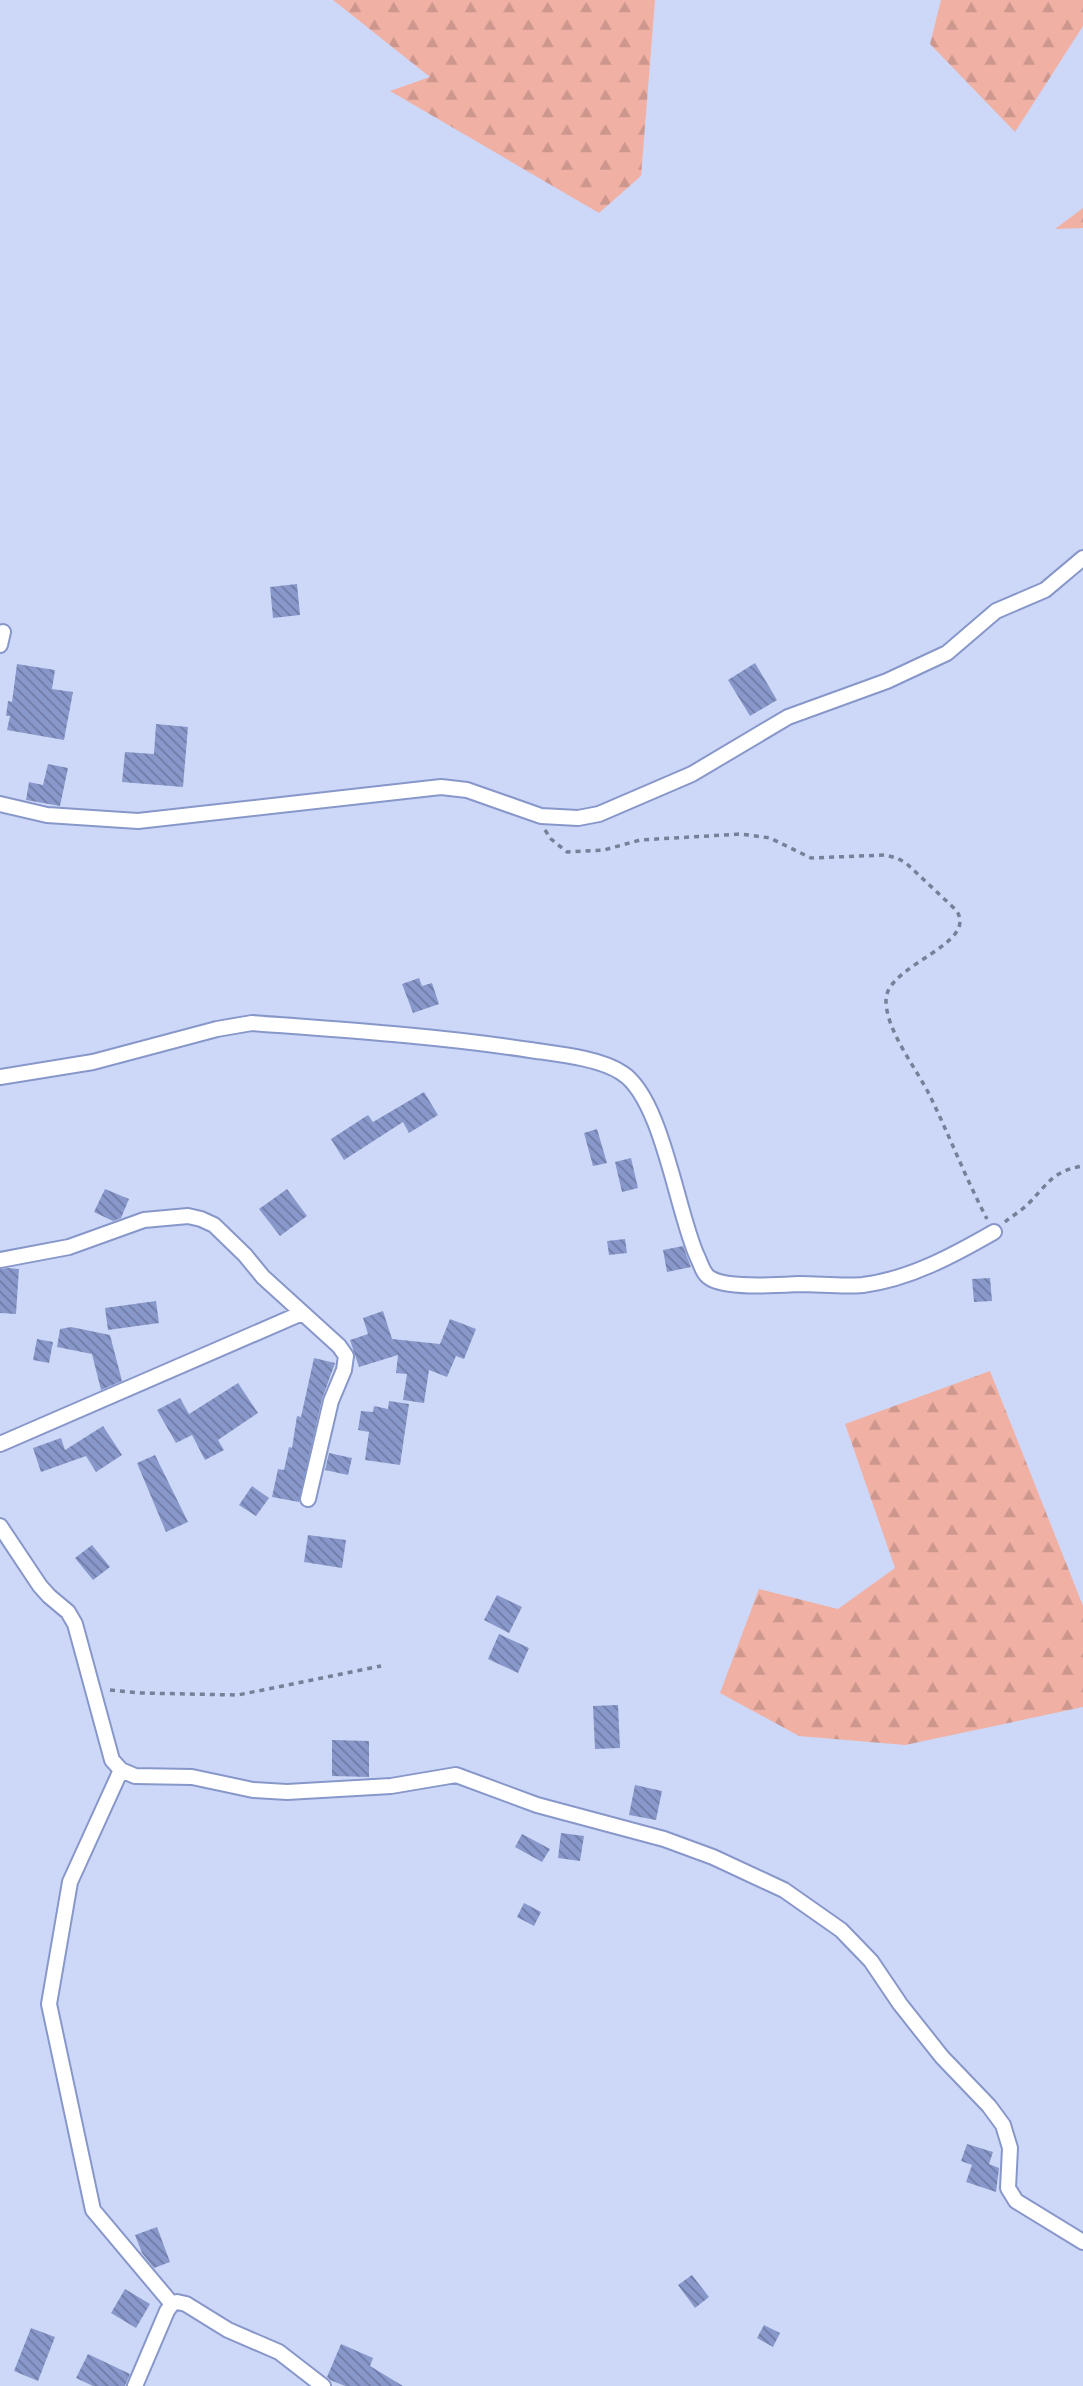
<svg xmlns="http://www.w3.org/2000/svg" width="1083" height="2386" viewBox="0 0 1083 2386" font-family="'Noto Sans',sans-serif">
<defs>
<pattern id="forest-firs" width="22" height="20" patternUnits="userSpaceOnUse" patternTransform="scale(1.75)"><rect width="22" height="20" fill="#f0b0a4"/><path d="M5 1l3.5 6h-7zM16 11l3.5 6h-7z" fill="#cd978e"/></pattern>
<pattern id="building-back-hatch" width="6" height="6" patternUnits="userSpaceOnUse" patternTransform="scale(1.75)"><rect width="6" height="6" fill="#8998cb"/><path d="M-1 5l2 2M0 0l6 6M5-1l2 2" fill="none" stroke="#6f7ba5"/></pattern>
</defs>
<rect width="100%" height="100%" fill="#cdd8f8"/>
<path fill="url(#forest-firs)" d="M 333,0 L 655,0 L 641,176 L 599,213 L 390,91 L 430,77 Z
M 941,0 L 1083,0 L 1083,26 L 1015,132 L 930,44 Z
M 1083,208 L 1083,228 L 1055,229 Z
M 990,1371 L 1083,1606 L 1083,1707 L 905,1745 L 799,1736 L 720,1693 L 759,1589 L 838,1609 L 895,1568 L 845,1424 Z"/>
<path fill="url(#building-back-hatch)" d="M 297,584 L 300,615 L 273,618 L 270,587 Z
M 755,663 L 777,700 L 750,716 L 728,680 Z
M 17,664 L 55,670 L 52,689 L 73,692 L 64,740 L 7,730 L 10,716 L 6,716 L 8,701 L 12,702 Z
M 156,724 L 188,727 L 183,787 L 122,782 L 125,752 L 154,754 Z
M 48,764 L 68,768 L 60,806 L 26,800 L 29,782 L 43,785 Z
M 419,978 L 422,986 L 432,983 L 439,1004 L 413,1013 L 402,984 Z
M 424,1092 L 438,1115 L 409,1133 L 403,1122 L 344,1160 L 331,1139 L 368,1115 L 373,1122 Z
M 597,1129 L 607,1163 L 593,1166 L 584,1133 Z
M 631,1158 L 638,1188 L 622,1192 L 615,1162 Z
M 105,1189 L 129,1199 L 121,1218 L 113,1221 L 94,1212 Z
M 287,1189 L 307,1216 L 280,1236 L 259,1209 Z
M 625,1239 L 627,1253 L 609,1255 L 607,1241 Z
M 683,1246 L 691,1267 L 667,1272 L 663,1250 Z
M 8,1268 L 19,1269 L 16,1314 L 0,1313 L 0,1269 Z
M 990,1278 L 992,1301 L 974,1302 L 972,1279 Z
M 156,1301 L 159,1323 L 108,1330 L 105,1308 Z
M 383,1311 L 392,1339 L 440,1344 L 450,1319 L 476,1329 L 464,1359 L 456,1356 L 447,1377 L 429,1370 L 424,1403 L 403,1400 L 407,1374 L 396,1373 L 398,1355 L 359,1367 L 350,1340 L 368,1334 L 363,1318 Z
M 71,1327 L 110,1335 L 122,1381 L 101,1390 L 92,1354 L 57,1347 L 60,1329 Z
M 37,1339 L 53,1342 L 49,1363 L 33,1360 Z
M 314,1358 L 335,1363 L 322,1399 L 299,1502 L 272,1497 L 278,1469 L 284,1470 L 289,1447 L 292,1448 L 297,1416 L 301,1417 Z
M 238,1383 L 258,1413 L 218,1440 L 224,1450 L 205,1460 L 192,1435 L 176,1443 L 157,1410 L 180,1398 L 189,1414 Z
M 389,1401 L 409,1404 L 400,1465 L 365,1460 L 369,1432 L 358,1430 L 361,1411 L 373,1412 L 374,1406 L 388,1409 Z
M 103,1426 L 122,1455 L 96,1472 L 86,1456 L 41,1472 L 33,1448 L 61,1438 L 65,1450 Z
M 329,1453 L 352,1458 L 348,1475 L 325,1470 Z
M 155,1455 L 188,1522 L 166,1532 L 137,1463 Z
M 252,1486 L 269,1498 L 256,1516 L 239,1505 Z
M 308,1535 L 346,1540 L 342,1568 L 304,1562 Z
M 92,1545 L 110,1567 L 93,1580 L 75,1558 Z
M 497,1595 L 522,1607 L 509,1633 L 484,1620 Z
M 499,1634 L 529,1648 L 518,1673 L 488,1659 Z
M 618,1705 L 620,1748 L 595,1749 L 593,1706 Z
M 332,1740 L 369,1741 L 369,1777 L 332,1776 Z
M 635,1785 L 662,1791 L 656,1820 L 629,1815 Z
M 561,1833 L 584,1836 L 580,1861 L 558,1858 Z
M 522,1834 L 550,1849 L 542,1862 L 515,1847 Z
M 524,1903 L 541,1912 L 534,1926 L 517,1917 Z
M 967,2144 L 993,2152 L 989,2164 L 999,2168 L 996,2192 L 966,2182 L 972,2165 L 961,2161 Z
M 157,2227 L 170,2262 L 154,2268 L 142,2253 L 135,2235 Z
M 692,2275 L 709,2297 L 695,2308 L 678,2285 Z
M 125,2289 L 150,2304 L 136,2328 L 111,2313 Z
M 764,2325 L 780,2333 L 773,2347 L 757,2338 Z
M 31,2328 L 55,2337 L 38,2381 L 14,2371 Z
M 341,2344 L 373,2358 L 370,2366 L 403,2386 L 345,2386 L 330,2380 L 327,2377 Z
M 88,2354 L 130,2374 L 125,2386 L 93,2386 L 76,2378 Z"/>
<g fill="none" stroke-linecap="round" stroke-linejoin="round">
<g stroke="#8897ca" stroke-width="18">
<path id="street" d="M 0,645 L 3,632
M 0,804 L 47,815 L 138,821 L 441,787 L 467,790 L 541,816 L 578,818 L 599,814 L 692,774 L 788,717 L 887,681 L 947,653 L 996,611 L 1045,590 L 1083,558
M 0,1077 L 93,1062 L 217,1029 L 252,1023 C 345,1030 438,1036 530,1050 C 557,1054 600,1058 622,1073 C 662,1098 677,1212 697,1256 C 701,1264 703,1274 710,1278 C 726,1289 780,1285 799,1284 C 820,1284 842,1287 863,1285 C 910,1279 954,1255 994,1232
M 0,1260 L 69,1247 L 144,1220 L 188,1216 L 201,1219 L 214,1225 L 245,1255 L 263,1277 L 339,1346 L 346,1356 L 344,1370 L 331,1401 L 308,1499
M 0,1444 L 302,1313
M 0,1526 L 40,1586 L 49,1596 L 68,1612 L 75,1624 L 112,1760 L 121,1770 L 135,1776 L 192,1777 L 253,1790 L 287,1792 L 391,1786 L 456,1775 L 537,1805 L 664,1839 L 713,1857 L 784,1890 L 841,1930 L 871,1961 L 900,2004 L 942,2057 L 989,2106 L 1003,2125 L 1010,2148 L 1008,2188 L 1016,2201 L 1083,2242
M 121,1770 L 70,1882 L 49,2004 L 93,2210 L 172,2304
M 135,2386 L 167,2311 L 172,2304 L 177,2302 L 186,2304 L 228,2330 L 279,2352 L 323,2386"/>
</g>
<path stroke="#777f99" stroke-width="3.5" stroke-dasharray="5 5" stroke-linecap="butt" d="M 545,830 L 551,839 L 567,852 L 604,850 L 640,840 L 741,834 L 770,838 L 811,858 L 885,855 L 897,858 L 906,863 L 956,910 C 980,944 888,964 886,999 C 885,1030 917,1069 930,1096 C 950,1137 966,1179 987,1219
M 1005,1222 C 1012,1216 1021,1211 1028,1204 C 1048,1184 1052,1171 1083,1166
M 110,1690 L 139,1693 L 238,1695 L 381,1666"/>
<use href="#street" stroke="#fff" stroke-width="14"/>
</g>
</svg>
